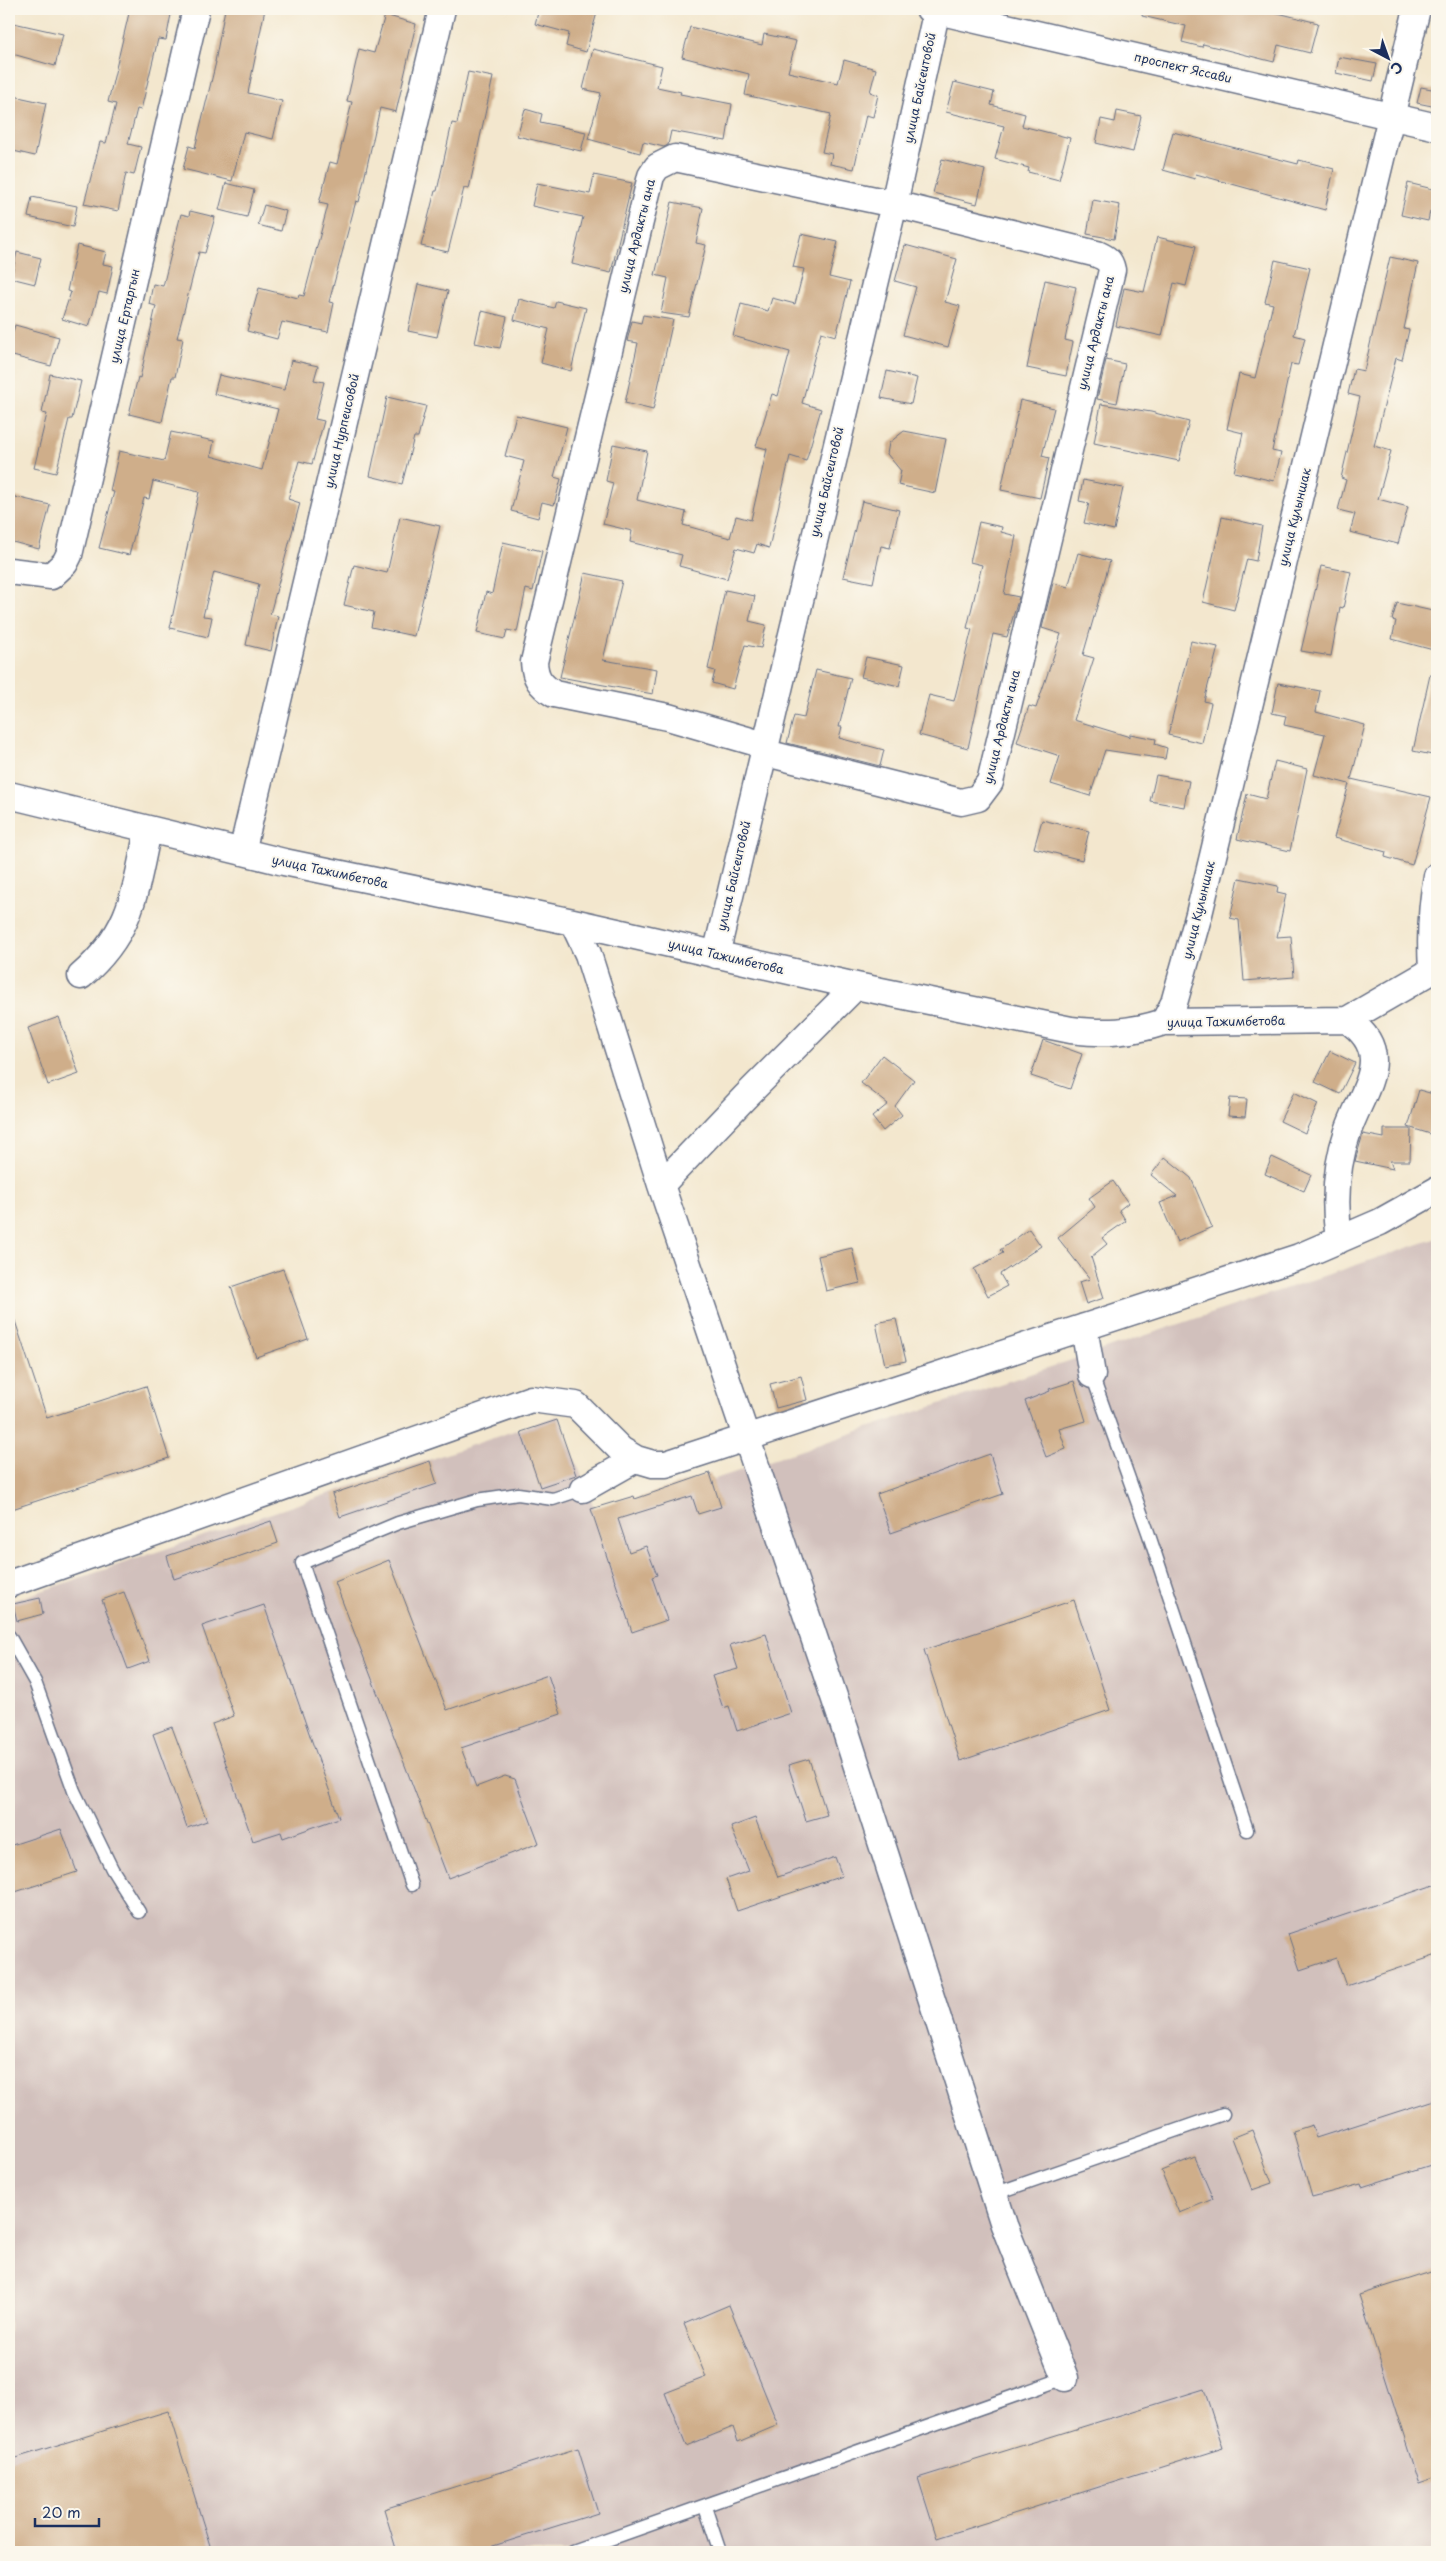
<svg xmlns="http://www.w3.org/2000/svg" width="1446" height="2561" viewBox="0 0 1446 2561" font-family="'Playpen Sans',sans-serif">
<rect width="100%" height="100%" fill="#fbf7ec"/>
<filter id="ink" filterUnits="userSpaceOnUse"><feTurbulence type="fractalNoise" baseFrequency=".02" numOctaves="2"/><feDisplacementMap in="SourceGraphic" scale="10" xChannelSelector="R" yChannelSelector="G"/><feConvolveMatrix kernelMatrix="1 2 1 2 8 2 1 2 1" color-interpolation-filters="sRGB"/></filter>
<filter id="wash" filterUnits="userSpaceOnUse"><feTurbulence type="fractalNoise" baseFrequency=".0096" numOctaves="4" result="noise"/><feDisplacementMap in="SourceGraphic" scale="20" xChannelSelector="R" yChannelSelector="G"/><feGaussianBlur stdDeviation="1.12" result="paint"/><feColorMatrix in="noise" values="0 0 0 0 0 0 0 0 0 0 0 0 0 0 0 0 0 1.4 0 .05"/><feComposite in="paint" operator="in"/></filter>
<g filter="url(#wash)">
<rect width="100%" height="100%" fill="#f3e7ce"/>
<path fill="#d1c0bc" d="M 1437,1238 L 1437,2552 L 9,2552 L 9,1602 L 558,1416 L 598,1518 Z"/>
<g id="blocks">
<path fill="#cfae8a" d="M 130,9 L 172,9 L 166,40 L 158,39 L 141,110 L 137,109 L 128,144 L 141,147 L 134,175 L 126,173 L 118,211 L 84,204 L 100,142 L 106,143 L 116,104 L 108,102 Z
M 225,9 L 265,9 L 248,93 L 282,101 L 273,139 L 244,132 L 232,181 L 183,169 L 189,146 L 195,148 L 216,62 L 215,62 Z
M 539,9 L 598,9 L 586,52 L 566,46 L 569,33 L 535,24 Z
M 1143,9 L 1262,9 L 1318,23 L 1310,53 L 1278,45 L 1274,62 L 1203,44 L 1202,47 L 1182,42 L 1186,26 L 1142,16 Z
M 385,15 L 416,24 L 396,112 L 380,108 L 359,202 L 356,201 L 329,302 L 334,303 L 328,332 L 282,322 L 277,339 L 247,331 L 259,288 L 298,298 L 299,295 L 304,296 L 328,205 L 319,203 L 330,162 L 337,164 L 352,102 L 347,101 L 359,49 L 374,53 Z
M 9,22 L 63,34 L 55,66 L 9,53 Z
M 690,27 L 762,45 L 764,34 L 796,41 L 788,72 L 838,83 L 844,60 L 876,69 L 870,92 L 878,95 L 873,117 L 866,115 L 854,169 L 830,164 L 832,154 L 822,152 L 831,114 L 745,95 L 749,74 L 682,57 Z
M 593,49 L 662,66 L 657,87 L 681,92 L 680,94 L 732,104 L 726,141 L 671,131 L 668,145 L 664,147 L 643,142 L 640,153 L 588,139 L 601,93 L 583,89 Z
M 1339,57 L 1377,64 L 1373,81 L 1336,73 Z
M 468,72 L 493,77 L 469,189 L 464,188 L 448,252 L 421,246 L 435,191 L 437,191 L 452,123 L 457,124 Z
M 954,82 L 994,92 L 991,105 L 1025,114 L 1022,126 L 1070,138 L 1059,180 L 1028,172 L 1029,168 L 995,159 L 1004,126 L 946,112 Z
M 1421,87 L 1437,90 L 1437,107 L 1417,103 Z
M 9,95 L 46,103 L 35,156 L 9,150 Z
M 525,109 L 542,114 L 540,122 L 586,132 L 581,151 L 517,136 Z
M 1117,111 L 1141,116 L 1133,152 L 1096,143 L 1101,119 L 1115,122 Z
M 1173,132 L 1298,164 L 1299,160 L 1334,169 L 1325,210 L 1196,174 L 1195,179 L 1163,170 Z
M 942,159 L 985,170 L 977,204 L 933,193 Z
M 594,175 L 632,183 L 611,273 L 572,264 L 583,217 L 532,206 L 537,183 L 590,194 Z
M 226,183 L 254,190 L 247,217 L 219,210 Z
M 1408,183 L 1437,190 L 1437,213 L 1430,211 L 1428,221 L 1401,215 Z
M 32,197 L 77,206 L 73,227 L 28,217 Z
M 1093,200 L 1120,205 L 1114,239 L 1087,234 Z
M 672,202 L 703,208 L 696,243 L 706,245 L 689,317 L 661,313 L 668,278 L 655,275 Z
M 264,205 L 286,211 L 281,231 L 258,225 Z
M 190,211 L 215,217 L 205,253 L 199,252 L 177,338 L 183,339 L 175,377 L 172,377 L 162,422 L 129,414 L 138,377 L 140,378 L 156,306 L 149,304 L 153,284 L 163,286 L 181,214 L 189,216 Z
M 801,234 L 838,242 L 829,277 L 850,282 L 836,336 L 821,332 L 802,403 L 821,409 L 806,461 L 790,456 L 769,548 L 757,544 L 754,553 L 736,548 L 727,579 L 679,566 L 682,555 L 630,542 L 632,531 L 603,524 L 613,483 L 606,481 L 613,444 L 647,451 L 637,500 L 686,512 L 683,525 L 730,538 L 736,516 L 751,520 L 767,449 L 756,446 L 772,394 L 778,396 L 790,352 L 733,336 L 741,304 L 768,311 L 772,298 L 795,304 L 804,269 L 793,267 Z
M 1157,237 L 1196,246 L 1186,286 L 1174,283 L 1162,336 L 1116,326 L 1124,288 L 1144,292 Z
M 77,245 L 106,252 L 103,264 L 113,266 L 107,294 L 99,292 L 89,327 L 62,319 L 71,292 L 67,291 Z
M 905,245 L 957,259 L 945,302 L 960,306 L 948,347 L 903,335 L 916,287 L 895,281 Z
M 17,252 L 41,258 L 35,284 L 11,278 Z
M 1390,257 L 1418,263 L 1404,329 L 1409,330 L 1402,360 L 1396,358 L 1374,446 L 1391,451 L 1378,499 L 1408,507 L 1398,544 L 1350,532 L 1355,514 L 1338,510 L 1346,480 L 1341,478 L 1360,397 L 1348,394 L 1354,369 L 1364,371 Z
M 1275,260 L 1310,268 L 1294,335 L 1305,338 L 1298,365 L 1291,364 L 1272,451 L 1281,453 L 1274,481 L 1234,472 L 1243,433 L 1227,429 L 1239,374 L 1255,378 L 1273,304 L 1265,302 Z
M 1045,280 L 1076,287 L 1065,340 L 1073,342 L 1066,376 L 1027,368 Z
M 418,284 L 448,291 L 437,337 L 408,331 Z
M 519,299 L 554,308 L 556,301 L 586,308 L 571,371 L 541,363 L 549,329 L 514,320 Z
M 482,311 L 507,317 L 500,348 L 475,343 Z
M 643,315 L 673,320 L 653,410 L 625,403 L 638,343 L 627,341 L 632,321 L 641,323 Z
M 15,325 L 59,337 L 51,366 L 9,355 L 9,345 Z
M 291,360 L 318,366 L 314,380 L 324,382 L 315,419 L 324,421 L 312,464 L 299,461 L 288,499 L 300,503 L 270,614 L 278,616 L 271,651 L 246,645 L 259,584 L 214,572 L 203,616 L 212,617 L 208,637 L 170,628 L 199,492 L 153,481 L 149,499 L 144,498 L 129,555 L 99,548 L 114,492 L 110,491 L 119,451 L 164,461 L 171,432 L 214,441 L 211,456 L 262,470 L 278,409 L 214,394 L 219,375 L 284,390 Z
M 1106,360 L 1125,364 L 1117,403 L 1097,399 Z
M 887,371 L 917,378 L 911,404 L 881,398 Z
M 50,374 L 81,381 L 72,419 L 69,419 L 56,473 L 34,468 L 47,414 L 42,413 Z
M 387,397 L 426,406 L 418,437 L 414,437 L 402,484 L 370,476 Z
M 1020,400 L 1054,408 L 1042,456 L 1049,458 L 1040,498 L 1001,490 Z
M 1101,404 L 1151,412 L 1189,422 L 1179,461 L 1094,443 Z
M 516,415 L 567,427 L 554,477 L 561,479 L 554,505 L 542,502 L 538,518 L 511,511 L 524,461 L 505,456 Z
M 904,431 L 946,439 L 935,493 L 898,485 L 901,471 L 887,454 L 889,443 Z
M 1083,480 L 1123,488 L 1114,530 L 1084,523 L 1089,503 L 1079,501 Z
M 11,496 L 50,505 L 39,549 L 9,541 L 9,506 Z
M 862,501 L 899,510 L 890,548 L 881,546 L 873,583 L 843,577 Z
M 400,517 L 440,526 L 414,636 L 371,627 L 374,612 L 344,605 L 354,565 L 387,573 Z
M 1222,517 L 1262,526 L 1256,561 L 1247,559 L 1234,610 L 1203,602 Z
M 979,522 L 1002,527 L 1001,532 L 1016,536 L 1004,594 L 1019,597 L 1007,637 L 993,634 L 968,748 L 919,735 L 929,695 L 954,701 L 972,629 L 967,628 L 982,565 L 970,562 Z
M 503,542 L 542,551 L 533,591 L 526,589 L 517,632 L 507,630 L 505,639 L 477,633 L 486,592 L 492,594 Z
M 1078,553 L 1110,561 L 1083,655 L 1094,658 L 1074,720 L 1130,737 L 1130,734 L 1156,739 L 1155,744 L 1167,748 L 1165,759 L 1105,750 L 1090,796 L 1051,784 L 1060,756 L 1017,742 L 1029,706 L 1036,708 L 1061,634 L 1042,628 L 1053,583 L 1068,587 Z
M 1321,566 L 1351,572 L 1343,608 L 1340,607 L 1331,656 L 1301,651 Z
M 585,573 L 622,581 L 603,660 L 657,669 L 653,694 L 560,677 Z
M 725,590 L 755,596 L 749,621 L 766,625 L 761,648 L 745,645 L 733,689 L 712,683 L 715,671 L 708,669 Z
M 1397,603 L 1437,612 L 1437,651 L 1392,639 L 1396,621 L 1392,620 Z
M 1191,641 L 1218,647 L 1204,701 L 1211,703 L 1202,743 L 1168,735 Z
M 866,657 L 904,665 L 899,686 L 861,677 Z
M 816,670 L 851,678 L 839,727 L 842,727 L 839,738 L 884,750 L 880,766 L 787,743 L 794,716 L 804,718 Z
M 1430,675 L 1437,676 L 1437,756 L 1413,751 Z
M 1278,683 L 1320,691 L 1316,712 L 1365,725 L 1351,779 L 1431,797 L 1412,865 L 1385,857 L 1386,852 L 1334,838 L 1349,784 L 1314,775 L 1325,734 L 1284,725 L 1286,716 L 1272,713 Z
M 1275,761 L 1307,769 L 1290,851 L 1237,839 L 1247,794 L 1266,799 Z
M 1156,775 L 1189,781 L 1184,807 L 1150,801 Z
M 1042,820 L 1089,831 L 1082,860 L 1034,848 Z
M 1239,878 L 1278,886 L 1277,892 L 1286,894 L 1277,937 L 1291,936 L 1294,977 L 1244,981 L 1239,920 L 1230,918 Z
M 59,1017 L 79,1074 L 48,1085 L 28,1028 Z
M 1043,1040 L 1082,1054 L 1070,1089 L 1031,1076 Z
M 1330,1051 L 1355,1063 L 1340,1094 L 1315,1082 Z
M 882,1055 L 914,1080 L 895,1106 L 902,1115 L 883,1131 L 872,1117 L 888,1104 L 861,1083 Z
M 1419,1090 L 1437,1095 L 1437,1136 L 1408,1127 Z
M 1294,1092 L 1318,1104 L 1305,1133 L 1280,1121 Z
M 1230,1098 L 1247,1099 L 1245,1117 L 1228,1116 Z
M 1384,1129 L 1411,1129 L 1410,1161 L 1390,1161 L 1393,1169 L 1355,1161 L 1363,1134 L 1384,1138 Z
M 1165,1157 L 1191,1178 L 1212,1227 L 1177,1242 L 1160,1203 L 1177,1196 L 1151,1175 Z
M 1272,1157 L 1311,1175 L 1304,1191 L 1265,1174 Z
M 1113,1181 L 1128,1203 L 1119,1210 L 1126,1221 L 1102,1238 L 1107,1244 L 1091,1257 L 1104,1298 L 1086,1304 L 1079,1282 L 1090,1279 L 1058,1238 L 1095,1207 L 1089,1198 Z
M 1029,1229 L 1041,1246 L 1000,1274 L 1007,1286 L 988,1296 L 974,1269 L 1003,1253 L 1000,1250 Z
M 852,1248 L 860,1283 L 826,1291 L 818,1256 Z
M 283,1269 L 308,1339 L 256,1357 L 231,1287 Z
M 12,1312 L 47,1418 L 146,1386 L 169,1458 L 9,1510 L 9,1313 Z
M 896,1319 L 906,1361 L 885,1365 L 876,1323 Z
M 801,1376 L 807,1400 L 776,1408 L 770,1384 Z
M 1074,1381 L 1086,1421 L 1059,1429 L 1066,1449 L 1046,1457 L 1025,1401 L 1050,1391 L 1049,1389 Z
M 557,1420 L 576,1475 L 540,1487 L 521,1432 Z
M 990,1454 L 1003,1494 L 891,1533 L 877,1494 Z
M 430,1461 L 437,1484 L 340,1517 L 332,1494 Z
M 710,1473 L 721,1507 L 698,1514 L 692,1496 L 618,1519 L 629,1552 L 646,1546 L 657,1575 L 652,1577 L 667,1620 L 632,1632 L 591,1509 L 634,1496 L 635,1499 Z
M 271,1521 L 278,1543 L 174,1579 L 167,1556 Z
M 389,1560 L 447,1710 L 548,1675 L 561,1714 L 461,1748 L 476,1787 L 505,1776 L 515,1779 L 539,1843 L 448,1878 L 335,1582 Z
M 124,1592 L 150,1661 L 128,1669 L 102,1600 Z
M 40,1598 L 43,1614 L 17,1621 L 13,1604 Z
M 1074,1600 L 1110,1710 L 960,1761 L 924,1650 Z
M 264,1605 L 339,1818 L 283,1838 L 281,1832 L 253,1841 L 212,1724 L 234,1716 L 202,1626 Z
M 766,1634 L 791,1713 L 737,1731 L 729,1706 L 723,1708 L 712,1676 L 738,1669 L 730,1645 Z
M 172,1727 L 207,1821 L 187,1828 L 153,1734 Z
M 809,1759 L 827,1815 L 806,1821 L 788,1765 Z
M 755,1818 L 778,1877 L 835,1857 L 842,1876 L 737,1911 L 726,1879 L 749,1871 L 731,1827 Z
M 61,1829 L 77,1872 L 9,1894 L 9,1846 Z
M 1437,1884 L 1437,1955 L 1346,1986 L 1336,1958 L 1300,1970 L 1288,1934 Z
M 1437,2099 L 1437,2163 L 1362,2187 L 1361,2184 L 1312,2197 L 1293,2131 L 1312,2125 L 1316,2138 Z
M 1252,2130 L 1272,2183 L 1252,2190 L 1232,2138 Z
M 1195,2157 L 1213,2199 L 1179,2213 L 1161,2171 Z
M 1437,2270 L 1437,2478 L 1419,2484 L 1359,2295 Z
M 729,2305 L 778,2425 L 738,2442 L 733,2427 L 686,2446 L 665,2393 L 706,2377 L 684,2324 Z
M 1204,2389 L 1223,2448 L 937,2538 L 918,2478 Z
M 168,2411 L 212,2552 L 9,2552 L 9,2460 Z
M 578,2448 L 598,2513 L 474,2552 L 397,2552 L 384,2509 Z"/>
</g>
</g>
<g filter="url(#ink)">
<use href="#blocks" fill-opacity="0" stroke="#676f85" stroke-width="1"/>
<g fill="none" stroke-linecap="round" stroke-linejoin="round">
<g stroke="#676f85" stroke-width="15">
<path id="service" d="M 1092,1375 L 1148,1532 L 1247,1830
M 9,1636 L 35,1682 L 74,1791 L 112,1869 L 139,1912
M 412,1885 L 302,1563 L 398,1523 L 477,1500 L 518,1494 L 553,1499 L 583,1489
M 994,2194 L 1223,2114
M 705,2507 L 720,2552
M 573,2552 L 1065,2378"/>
</g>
<g stroke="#676f85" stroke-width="29">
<path id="minor" d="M 929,9 L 1437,127
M 675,158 L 894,204 L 1097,254 C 1106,258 1110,260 1112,270 L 990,782 L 978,798 L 961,802 L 770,754 L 754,742 L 668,717 L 554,694 C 540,685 535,678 534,662 L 651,176 L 657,167 Z
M 9,571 L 51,576 L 65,563 L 69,555 L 196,9
M 9,795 L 284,862 L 573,922 L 856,986 L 1071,1030 C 1106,1034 1130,1033 1164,1022 L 1347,1020 L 1437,968
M 242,852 L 442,9
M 573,922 L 588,954 L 661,1185 L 846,1732 L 1004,2225 L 1065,2378
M 716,955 L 894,204 L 937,9
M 1432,970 C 1430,938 1431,908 1437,876
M 81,976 C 132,932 135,892 148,830
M 1164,1022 L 1174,1003 L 1199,914 L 1417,9
M 661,1185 L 745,1097 L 856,986
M 1339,1240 C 1334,1204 1336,1165 1348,1131 C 1362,1090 1397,1053 1347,1020
M 1084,1327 L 1092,1375
M 583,1489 L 636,1459
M 9,1584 L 531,1399 L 576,1405 L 621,1450 L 636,1459 L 653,1464 L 666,1464 L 1299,1257 L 1380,1222 L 1437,1190"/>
</g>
<use href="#service" stroke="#fff" stroke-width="12"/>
<use href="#minor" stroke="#fff" stroke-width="26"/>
</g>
</g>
<g text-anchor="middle" stroke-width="4" stroke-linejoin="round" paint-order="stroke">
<g font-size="12" fill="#1b2f5e" stroke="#fbf7ec">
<text transform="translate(1183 68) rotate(13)" y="4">проспект Яссави</text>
<text transform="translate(920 88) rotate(-78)" y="4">улица Байсеитовой</text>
<text transform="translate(637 236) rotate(-76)" y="4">улица Ардакты ана</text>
<text transform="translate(125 316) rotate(-77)" y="4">улица Ертаргын</text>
<text transform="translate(1096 333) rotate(-76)" y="4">улица Ардакты ана</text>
<text transform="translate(342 431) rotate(-77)" y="4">улица Нурпеисовой</text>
<text transform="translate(827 482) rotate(-77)" y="4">улица Байсеитовой</text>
<text transform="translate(1295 517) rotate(-76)" y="4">улица Кулыншак</text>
<text transform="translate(1002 727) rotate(-76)" y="4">улица Ардакты ана</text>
<text transform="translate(330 872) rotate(12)" y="4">улица Тажимбетова</text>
<text transform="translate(734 876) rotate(-77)" y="4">улица Байсеитовой</text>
<text transform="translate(1199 910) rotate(-76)" y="4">улица Кулыншак</text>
<text transform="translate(726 957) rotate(13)" y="4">улица Тажимбетова</text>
<text transform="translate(1226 1022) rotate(-1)" y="4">улица Тажимбетова</text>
</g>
</g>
<rect width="1446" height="2561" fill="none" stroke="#fbf7ec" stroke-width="30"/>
<g transform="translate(1388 58) rotate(139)" stroke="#fbf7ec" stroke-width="4" paint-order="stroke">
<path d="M0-4L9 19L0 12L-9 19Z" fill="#1b2f5e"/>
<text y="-8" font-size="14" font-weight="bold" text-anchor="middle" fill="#1b2f5e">С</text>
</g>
<path d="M35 2518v8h64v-8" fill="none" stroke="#1b2f5e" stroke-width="2.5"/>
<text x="42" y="2518" font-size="15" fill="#1b2f5e" stroke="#fbf7ec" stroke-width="4" paint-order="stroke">20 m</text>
</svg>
